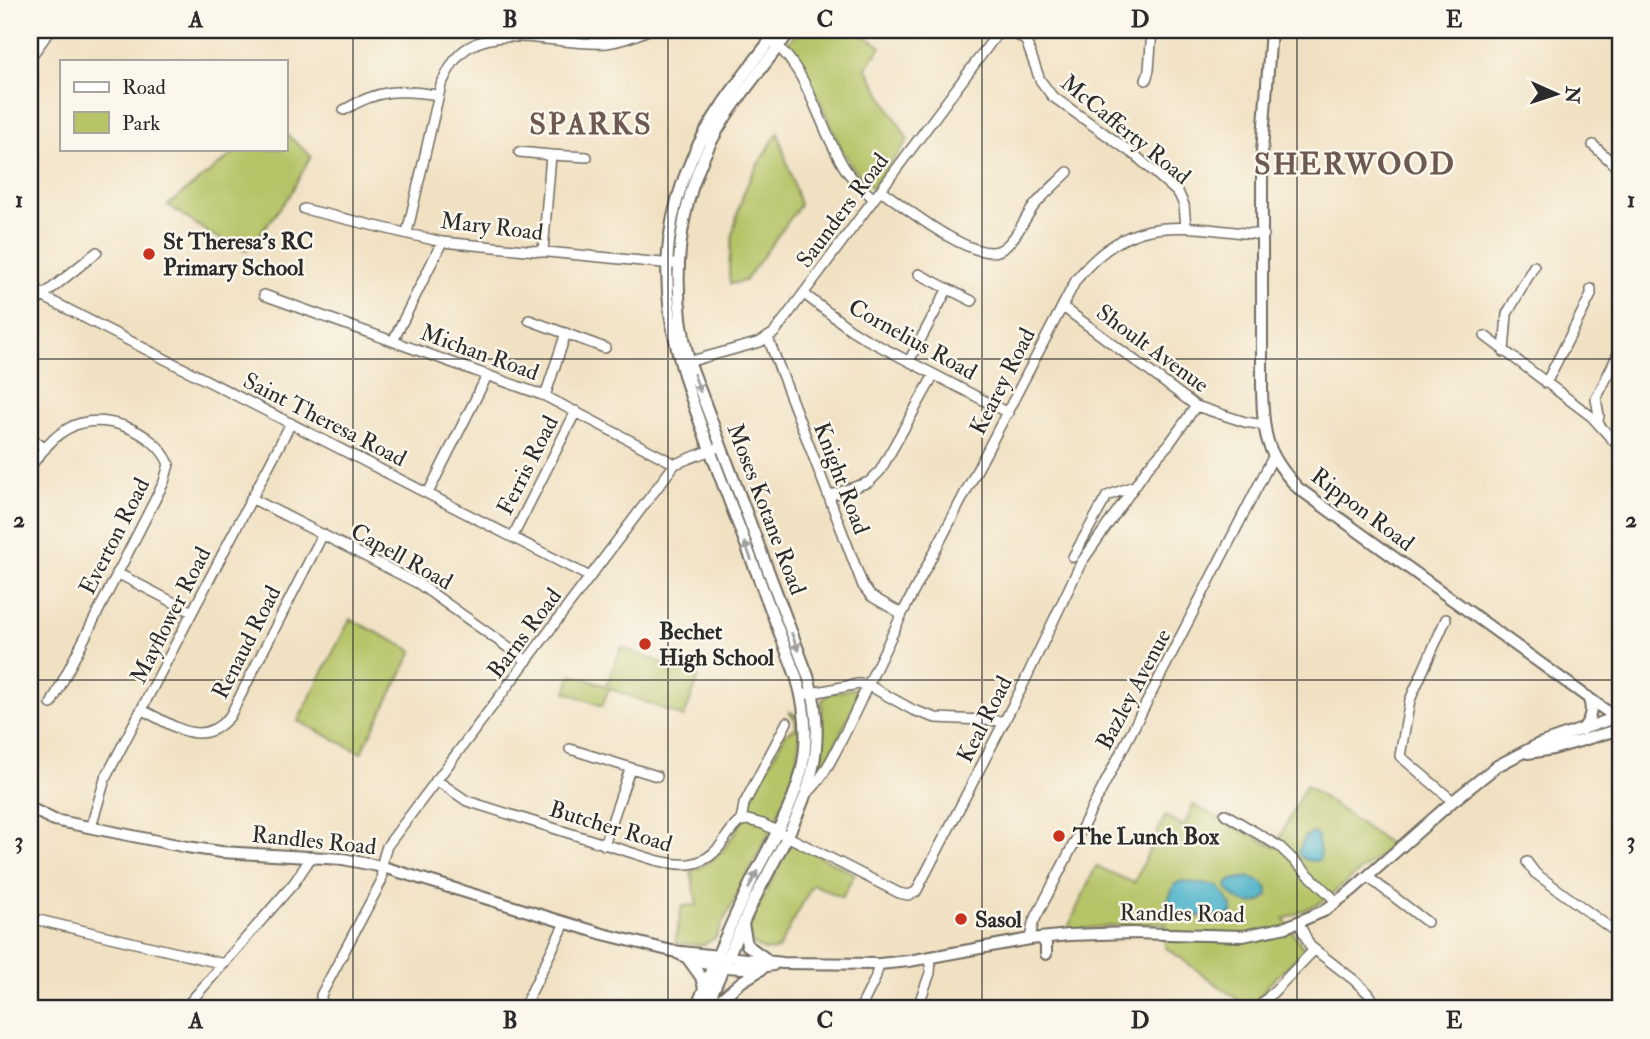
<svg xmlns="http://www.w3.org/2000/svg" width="1650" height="1039" viewBox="0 0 1650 1039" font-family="'IM FELL Double Pica',serif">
<rect width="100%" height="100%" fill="#fbf7ec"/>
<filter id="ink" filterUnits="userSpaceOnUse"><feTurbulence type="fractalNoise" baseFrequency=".0143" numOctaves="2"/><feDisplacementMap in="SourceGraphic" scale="14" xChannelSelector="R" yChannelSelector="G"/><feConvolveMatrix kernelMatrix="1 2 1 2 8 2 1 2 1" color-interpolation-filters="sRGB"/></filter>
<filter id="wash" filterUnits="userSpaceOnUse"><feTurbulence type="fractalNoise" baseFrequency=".00686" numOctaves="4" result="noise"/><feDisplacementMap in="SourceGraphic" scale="28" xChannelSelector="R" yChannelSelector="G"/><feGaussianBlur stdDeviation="1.57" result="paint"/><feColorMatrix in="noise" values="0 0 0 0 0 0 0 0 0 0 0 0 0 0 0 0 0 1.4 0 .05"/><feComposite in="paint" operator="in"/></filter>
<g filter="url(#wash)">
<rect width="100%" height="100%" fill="#f1e1c3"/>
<path fill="#b6c467" stroke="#707849" stroke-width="2" d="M 799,30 L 857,30 L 881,47 L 866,68 L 908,140 L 872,188 C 828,151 826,86 785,47 Z
M 285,133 L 311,156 L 290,195 L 247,251 L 210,234 L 168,205 L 239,149 L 285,149 Z
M 778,133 L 800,205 L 745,281 L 730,284 C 726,257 737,205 749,181 C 757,164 768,149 778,133 Z
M 350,619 L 413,651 L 361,753 L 298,721 Z
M 621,647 L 699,677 L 684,717 L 609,688 L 602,706 L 566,692 L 572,674 L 606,686 Z
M 855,688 L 859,689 L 859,696 L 818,778 L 823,750 L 822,700 L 829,694 Z
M 788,711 L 796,715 L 798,712 C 806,766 781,810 757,856 C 743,883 729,910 715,938 L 703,945 L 675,943 L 682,906 L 697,905 L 691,871 C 724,858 729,842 746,814 L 746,809 L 786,733 L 796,728 L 795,719 Z
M 1306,785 L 1392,846 L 1320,903 L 1284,919 L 1304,949 L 1303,952 L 1267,986 L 1251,1009 L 1165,947 L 1166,923 L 1135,924 L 1067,930 L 1096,866 L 1134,883 L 1165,816 L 1184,826 L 1193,805 L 1275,847 Z
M 794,843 L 855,874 L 842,898 L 813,884 L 778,949 C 768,953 759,949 751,942 L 749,926 L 789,846 Z"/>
<path fill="#4ab1c9" stroke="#3a6e7a" stroke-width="2" d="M 1313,833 L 1317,836 L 1321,855 L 1319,860 C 1311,862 1301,861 1298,852 L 1305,837 Z
M 1248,877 L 1260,881 L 1267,887 L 1268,895 C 1255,910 1237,903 1227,889 L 1227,884 L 1232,880 Z
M 1181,881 L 1218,886 L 1232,906 L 1232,914 C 1223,917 1218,915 1209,915 C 1192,915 1175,926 1165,908 L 1174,885 Z"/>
</g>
<g filter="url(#ink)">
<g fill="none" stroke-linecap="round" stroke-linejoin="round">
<g stroke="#706b60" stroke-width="12">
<path id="minor" d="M 758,30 C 809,62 815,120 844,167 C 852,180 863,189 874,199
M 1010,30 L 1026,41 L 1040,80 L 1052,96 L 1136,156 L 1179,194 L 1184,205 L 1186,227
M 1146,80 L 1149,70 L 1152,30
M 344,110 C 379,89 399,89 438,95
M 1593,145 L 1620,170
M 519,152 L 551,155
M 881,190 C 902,205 977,266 1002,249 C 1016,240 1024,219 1034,206 C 1044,194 1057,183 1068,172
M 304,209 L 442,242 L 673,264
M 407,233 L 441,85 C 448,71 455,55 469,47 C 506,24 565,47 607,43 C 622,41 635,36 648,30
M 543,252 L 551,155 L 587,157
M 919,274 L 972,301
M 30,278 L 42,296 L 590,577
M 804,294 L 850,329 L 866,339 L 1008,413
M 264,295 L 545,396 L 675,464
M 30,306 L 97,252
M 1063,307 L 1196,406 L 1245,422 L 1264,425
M 529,320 L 605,348
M 1485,336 L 1592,417 L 1620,448
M 768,338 L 863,586 L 871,596 L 902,614
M 393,341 L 442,242
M 1504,352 L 1507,314 L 1534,266
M 909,361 L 947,290
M 684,363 L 760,342 L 774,333 L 1000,30
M 1546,383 L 1591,295 L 1591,289
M 545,396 L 566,333
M 1598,422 L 1599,415 L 1596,399 L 1620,350
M 30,437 L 45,449
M 30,467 C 41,453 53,436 69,428 C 100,410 155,430 169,464 L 164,482 L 51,704
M 428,493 L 487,376
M 829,496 L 869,482 L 880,471 L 934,375
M 251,498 L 419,584 L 527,661
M 513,536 L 576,411
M 1073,557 L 1107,496 L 1136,485
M 117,573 L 192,612
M 1446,619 L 1410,700 L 1400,756 L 1453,801
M 802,695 L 858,684 L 868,685 L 902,614 L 1076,280 C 1132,209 1184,228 1264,235
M 142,710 C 174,725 201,750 230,716 L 323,534
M 570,749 L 657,776
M 436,780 L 467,801 L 655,860 C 679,866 702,869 720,846 C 727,837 731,827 741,821 L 744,804 L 787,722
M 808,792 C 825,781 857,707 868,685 L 913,710 L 936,718 L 1005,721
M 1225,814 L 1280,847 L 1337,902
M 741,821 L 748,820 L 763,824 L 899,893 L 908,895 L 916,892 L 1020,691 L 1081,563 L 1148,467 L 1169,444 L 1196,406
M 91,827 L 105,779 L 291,423
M 604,845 L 630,769
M 1527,862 L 1535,873 L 1620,935
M 1368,877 L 1427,922
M 30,918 L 224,964
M 1299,923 L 1310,946 L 1354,980 L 1369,994 L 1379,1009
M 1030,939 L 1033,923 L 1273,457
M 184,1009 L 294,883 L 312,856
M 322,1009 L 321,995 L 381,882 L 383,859 L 387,846 L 675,464 L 716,448
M 523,1009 L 565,923
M 860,1009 L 875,979 L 879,964
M 917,1009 L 930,973 L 931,957
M 1257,1009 L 1314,950"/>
</g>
<g stroke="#706b60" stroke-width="14">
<path id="tertiary" d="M 1271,30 L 1262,152 L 1262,388 C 1263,435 1266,454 1298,488 L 1619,720
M 1582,730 C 1590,720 1594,710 1588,697
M 1528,753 L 1553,749 L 1620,729
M 30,808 L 54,820 L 187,847 L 221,852 L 343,859 L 383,867 L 603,934 L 672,951 L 783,963 L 879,964 L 909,961 L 1030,939 L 1069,935 L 1131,933 L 1243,936 L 1286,927 L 1324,911 L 1351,891 L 1453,801 L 1497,766 L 1539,744 L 1620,716
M 743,924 L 747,945 L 765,958
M 1041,938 L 1046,944 L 1046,954
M 677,953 C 704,968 743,971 773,965
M 688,959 L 701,977 L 704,988
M 696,1009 C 712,966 731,923 751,882 C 789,807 823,763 796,676 C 772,613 748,550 724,487 C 681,372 639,280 692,158 C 713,111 747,71 778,30
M 705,1009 C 721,974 736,937 753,902 C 792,825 836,766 808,676 L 689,361 C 668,277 678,189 727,115 C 747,86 770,58 791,30
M 709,1009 L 741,982 L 762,969"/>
</g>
<g stroke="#706b60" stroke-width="19">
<path id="motorway" d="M 30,52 L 46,30"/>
</g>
<use href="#minor" stroke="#fff" stroke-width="9"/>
<use href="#tertiary" stroke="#fff" stroke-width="10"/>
<use href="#motorway" stroke="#fff" stroke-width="16"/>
</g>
<defs><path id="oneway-solid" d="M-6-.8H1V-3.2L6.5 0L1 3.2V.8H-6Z" transform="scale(1.75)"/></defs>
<g fill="#a0a0a0">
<use href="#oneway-solid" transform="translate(697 383) rotate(70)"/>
<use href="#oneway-solid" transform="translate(748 551) rotate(-111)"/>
<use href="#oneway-solid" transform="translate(795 642) rotate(69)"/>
<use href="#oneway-solid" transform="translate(753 880) rotate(-63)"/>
</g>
</g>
<path fill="none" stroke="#2b2b2b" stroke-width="2" stroke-opacity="0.55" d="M 353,30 L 353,1009M 668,30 L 668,1009M 982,30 L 982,1009M 1297,30 L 1297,1009M 30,359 L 1620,359M 30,680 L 1620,680"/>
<g fill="#c8321e" stroke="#fbf7ec" stroke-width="2.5">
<circle cx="149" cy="254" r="7"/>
<circle cx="645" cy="644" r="7"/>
<circle cx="1059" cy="836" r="7"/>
<circle cx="961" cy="919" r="7"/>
</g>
<g text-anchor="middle" stroke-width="5" stroke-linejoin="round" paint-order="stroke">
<g font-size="23" fill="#2b2b2b" stroke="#fbf7ec">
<text transform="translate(1126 129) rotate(39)" y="8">McCafferty Road</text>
<text transform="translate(842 210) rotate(-53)" y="8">Saunders Road</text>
<text transform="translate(492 226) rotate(7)" y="8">Mary Road</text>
<text transform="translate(913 339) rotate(29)" y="8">Cornelius Road</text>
<text transform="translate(1153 348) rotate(36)" y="8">Shoult Avenue</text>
<text transform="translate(480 352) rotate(20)" y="8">Michan Road</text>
<text transform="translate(1002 381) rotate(-63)" y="8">Kearey Road</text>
<text transform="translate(325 419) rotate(27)" y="8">Saint Theresa Road</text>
<text transform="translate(527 465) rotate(-63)" y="8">Ferris Road</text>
<text transform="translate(842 478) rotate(69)" y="8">Knight Road</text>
<text transform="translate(767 509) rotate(69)" y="8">Moses Kotane Road</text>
<text transform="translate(1363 509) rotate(37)" y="8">Rippon Road</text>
<text transform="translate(114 536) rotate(-63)" y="8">Everton Road</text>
<text transform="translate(402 556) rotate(29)" y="8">Capell Road</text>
<text transform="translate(170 615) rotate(-63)" y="8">Mayflower Road</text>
<text transform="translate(524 633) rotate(-53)" y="8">Barns Road</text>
<text transform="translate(246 642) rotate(-63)" y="8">Renaud Road</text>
<text transform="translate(1133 689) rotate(-62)" y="8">Bazley Avenue</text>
<text transform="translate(984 719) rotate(-63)" y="8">Keal Road</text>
<text transform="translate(611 826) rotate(17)" y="8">Butcher Road</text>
<text transform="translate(314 840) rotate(6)" y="8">Randles Road</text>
<text transform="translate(1182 913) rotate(1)" y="8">Randles Road</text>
</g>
<g font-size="23" font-weight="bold" fill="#2b2b2b" stroke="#fbf7ec" text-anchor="start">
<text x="163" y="249">St Theresa's RC<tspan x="163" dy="26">Primary School</tspan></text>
<text x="659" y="639">Bechet<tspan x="659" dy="26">High School</tspan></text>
<text x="1073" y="844">The Lunch Box</text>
<text x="975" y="927">Sasol</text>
</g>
<g font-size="30" font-weight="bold" letter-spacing="2" fill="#6e5950" stroke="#fbf7ec">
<text x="591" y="134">SPARKS</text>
<text x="1355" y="174">SHERWOOD</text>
</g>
</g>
<rect width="1650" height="1039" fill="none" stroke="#fbf7ec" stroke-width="77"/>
<rect x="60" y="60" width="228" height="91" fill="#fbf7ec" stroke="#a8a59f" stroke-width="2"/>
<rect x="74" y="82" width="35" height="10" fill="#ffffff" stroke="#a8a59f" stroke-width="2"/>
<text x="122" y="94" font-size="21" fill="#2b2b2b">Road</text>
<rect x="74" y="112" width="35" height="21" fill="#b6c467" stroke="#a8a59f" stroke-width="2"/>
<text x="122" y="130" font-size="21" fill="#2b2b2b">Park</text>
<g transform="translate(1556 94) rotate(93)" stroke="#fbf7ec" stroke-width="5" paint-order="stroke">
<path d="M0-5L12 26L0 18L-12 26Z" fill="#2b2b2b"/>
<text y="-10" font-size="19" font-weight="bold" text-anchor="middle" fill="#2b2b2b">N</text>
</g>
<rect x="38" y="38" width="1574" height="962" fill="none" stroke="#2b2b2b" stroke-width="2.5"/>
<g font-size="23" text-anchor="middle" font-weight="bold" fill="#2b2b2b">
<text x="196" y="27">A</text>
<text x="510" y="27">B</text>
<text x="825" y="27">C</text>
<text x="1140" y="27">D</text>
<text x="1454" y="27">E</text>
<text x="19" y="207">1</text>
<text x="1631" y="207">1</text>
<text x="19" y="527">2</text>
<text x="1631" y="527">2</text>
<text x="19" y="848">3</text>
<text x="1631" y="848">3</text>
<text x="196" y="1028">A</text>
<text x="510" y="1028">B</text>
<text x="825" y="1028">C</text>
<text x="1140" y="1028">D</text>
<text x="1454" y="1028">E</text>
</g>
</svg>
